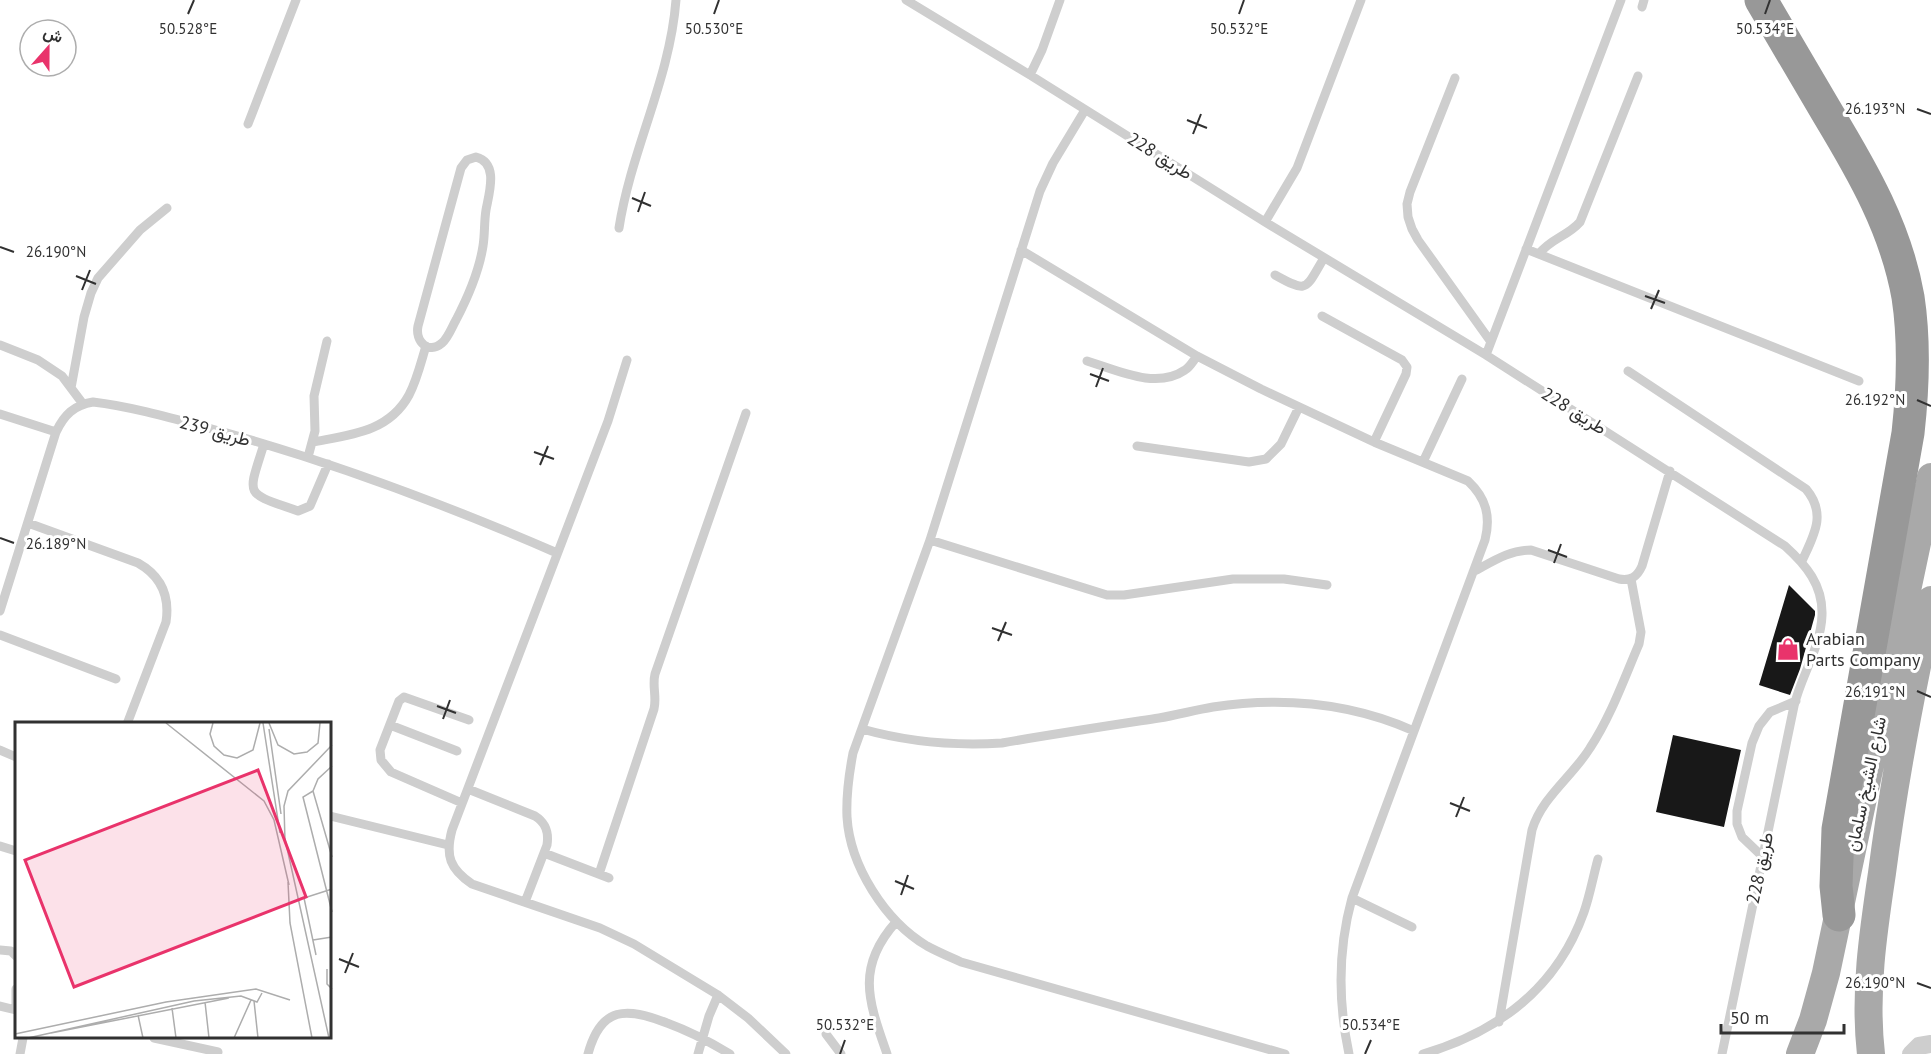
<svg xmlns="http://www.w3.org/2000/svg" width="1931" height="1054" viewBox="0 0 1931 1054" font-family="'PT Sans',Vazirmatn,sans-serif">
<rect width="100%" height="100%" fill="#fff"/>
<path fill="#181818" d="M 1789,585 L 1815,611 L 1815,615 L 1800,669 L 1790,695 L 1759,685 Z
M 1673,735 L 1741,750 L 1724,827 L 1656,812 Z"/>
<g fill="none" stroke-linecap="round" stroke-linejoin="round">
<path stroke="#cecece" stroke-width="9" d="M 906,0 L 1030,75 L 1265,222 L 1486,355 L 1785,546 C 1806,565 1823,585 1822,615 C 1821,647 1801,676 1794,706 C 1770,822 1746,938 1722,1054
M 1642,7 L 1644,0
M 1030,75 L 1042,50 L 1060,0
M 1455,78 L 1410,192 L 1407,204 L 1408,217 L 1412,229 L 1418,240 L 1491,342
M 1085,110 L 1053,163 L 1040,191 L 930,540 L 853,753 C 849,774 846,795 847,817 C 850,866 885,921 927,946 C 938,952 950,957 961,962 L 1285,1054
M 248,124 L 296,0
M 476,157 C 499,163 489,193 486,210 C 484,222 485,234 483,246 C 479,272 468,297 456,320 C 452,327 448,338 442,343 C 428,355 415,341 418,326 L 461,168 L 467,160 Z
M 1265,222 L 1297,168 L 1361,0
M 619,228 C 631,150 670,79 676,0
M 1526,249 L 1859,381
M 1021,250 L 1197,356 L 1261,389 L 1374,442 L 1468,481 C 1486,498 1491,516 1485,540 L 1352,898 C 1338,949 1338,1002 1349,1054
M 1539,254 C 1550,239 1568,236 1580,222 L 1638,76
M 1275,275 C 1309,294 1305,289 1324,258
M 1322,316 L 1402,360 L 1407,367 L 1406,374 L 1374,442
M 0,345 L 38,360 L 62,376 L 83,404
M 1486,355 L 1621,0
M 627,360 L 608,421 L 452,830 C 445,856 450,869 472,884 L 600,928 L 634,944 L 718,995 L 748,1018 L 786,1054
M 1087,361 C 1117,370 1156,390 1185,370 C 1190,367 1193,361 1197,356
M 1628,371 L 1806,489 C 1827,514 1814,535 1802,561
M 71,388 L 84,317 L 91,293 L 98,278 L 140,230 L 167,208
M 0,414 L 56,432
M 313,442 C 350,435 389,432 409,395 C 417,380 421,362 426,346
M 264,444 C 247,498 244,492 298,511 L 310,506 L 328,464
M 1137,446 L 1249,462 L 1266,459 L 1281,444 L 1299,407
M 308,457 L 315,431 L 314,396 L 327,341
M 1423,462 L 1462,379
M 28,523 L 138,563 C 161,576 170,596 166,622 L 127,724
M 930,540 L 1107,595 L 1124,595 L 1233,579 L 1284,579 L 1327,585
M 1473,572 C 1492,562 1509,550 1531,550 L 1619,579 C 1631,581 1637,577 1642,566 L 1670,471
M 0,611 L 56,432 C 64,415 74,405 93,402 C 136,407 185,422 227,433 C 340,465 449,506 557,553
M 0,635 L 116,679
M 390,725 L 457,751
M 862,729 C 908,742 954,746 1002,743 C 1054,734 1107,726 1159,718 C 1177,715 1195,710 1213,707 C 1281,697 1351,703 1414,731
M 0,750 L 16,757
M 468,789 L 535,816 C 546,823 549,832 547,845 L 525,902
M 462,803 L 391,772 L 381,760 L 380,750 L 399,701 L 404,697 L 469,720
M 330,816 L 448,845
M 0,846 L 16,851
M 544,853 L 609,878
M 1763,857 L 1742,837 L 1737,824 L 1737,811 L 1752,743 L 1759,726 L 1770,712 L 1796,701
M 599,874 L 654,709 C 657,697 652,686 655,674 L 746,413
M 1352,898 L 1412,927
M 0,950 L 11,951 L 16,956
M 0,1006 L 16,1010
M 16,1010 L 16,989
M 1499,1022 L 1532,830 C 1542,797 1572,777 1590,748 C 1611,716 1624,679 1639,644 L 1641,632 L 1631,579
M 826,1034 L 841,1054
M 154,1038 L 218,1052
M 20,1054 L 23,1038
M 588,1054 C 601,1006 626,1007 667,1023 C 689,1031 710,1042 730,1054
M 698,1054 L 709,1016 L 718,995
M 887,1054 C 869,1002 855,968 896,922
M 1423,1054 C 1498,1032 1557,988 1584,912 C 1590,895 1593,877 1598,859"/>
<path stroke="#cecece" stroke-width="18" d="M 1911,1054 L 1919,1046 L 1931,1044"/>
<path stroke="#a9a9a9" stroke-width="28" d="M 1800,1054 L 1813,1020 L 1826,973 L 1931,477
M 1871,1054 C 1864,994 1873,933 1882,873 C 1894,781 1911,691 1931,600"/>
<path stroke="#989898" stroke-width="33" d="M 1761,0 C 1783,38 1806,76 1828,114 C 1863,172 1896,229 1908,297 C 1915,343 1913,388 1908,433 L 1838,829 L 1836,886 L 1839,915"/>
</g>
<path fill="none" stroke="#313131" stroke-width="2" d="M 188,14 L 194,0M 714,14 L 719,0M 1239,14 L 1244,0M 1765,14 L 1770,0M 1917,109 L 1931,114M 1187,120 L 1207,128M 1193,134 L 1201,114M 632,198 L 651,206M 638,212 L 645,192M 0,247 L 14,252M 76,276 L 96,284M 82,290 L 90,270M 1645,296 L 1665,303M 1651,309 L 1659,290M 1090,374 L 1109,381M 1096,387 L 1103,368M 1917,400 L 1931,406M 534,452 L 554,459M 540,465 L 548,446M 0,538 L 14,543M 1548,550 L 1567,557M 1554,563 L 1561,544M 992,628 L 1012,635M 998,641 L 1006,622M 1917,691 L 1931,697M 437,706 L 456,713M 443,719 L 450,700M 1450,803 L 1470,811M 1456,817 L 1464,797M 895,881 L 914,889M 901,895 L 908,875M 339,959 L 359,967M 345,973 L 353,953M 1917,983 L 1931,988M 840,1054 L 845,1040M 1365,1054 L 1371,1040"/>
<defs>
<g id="shop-bare" transform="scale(1.8)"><path d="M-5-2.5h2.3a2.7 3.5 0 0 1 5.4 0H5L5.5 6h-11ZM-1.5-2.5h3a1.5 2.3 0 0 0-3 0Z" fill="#e9336b" stroke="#fff" stroke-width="2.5" paint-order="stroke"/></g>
</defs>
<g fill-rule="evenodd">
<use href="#shop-bare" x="1788" y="649"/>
</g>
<g text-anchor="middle" stroke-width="6" stroke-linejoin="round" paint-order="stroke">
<g font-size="18" fill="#313131" stroke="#fff">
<text transform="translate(1160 156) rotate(32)" y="6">طريق 228</text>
<text transform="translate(1574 411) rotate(32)" y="6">طريق 228</text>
<text transform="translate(215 431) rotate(15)" y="6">طريق 239</text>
<text transform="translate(1866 784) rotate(-78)" y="6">شارع الشيخ سلمان</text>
<text transform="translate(1760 868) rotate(-78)" y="6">طريق 228</text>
</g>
<g font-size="18" fill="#313131" stroke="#fff" text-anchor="start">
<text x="1806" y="645">Arabian<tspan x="1806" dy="21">Parts Company</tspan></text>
</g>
</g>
<g transform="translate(15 722)">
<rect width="316" height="316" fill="#fff"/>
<path fill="none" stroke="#adadad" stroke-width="1.5" d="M 151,1 L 249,79 L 259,98 L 274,163M 198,1 L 195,12 L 199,24 L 209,33 L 222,36 L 238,28 L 245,1M 248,1 L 265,111M 254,1 L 263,23 L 279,32 L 292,30 L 303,21 L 305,1M 254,7 L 266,92M 317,44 L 303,57 L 298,69 L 317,135M 298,69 L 288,75 L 317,190M 270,117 L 314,316M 270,119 L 269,84 L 273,69 L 317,23M 273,160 L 275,201 L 297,316M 298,218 L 317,215M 301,233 L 289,176 L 317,167M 312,247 L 312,262 L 317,267M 239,279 L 243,316M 190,280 L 194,316M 157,286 L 161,316M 123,293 L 128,316M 36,311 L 214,276M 0,312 L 151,280 L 241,267 L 275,278M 13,316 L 179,279 L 226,274 L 242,280 L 247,271M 219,316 L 236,278"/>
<path fill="#e9336b" fill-opacity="0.15" stroke="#e9336b" stroke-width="3" d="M 243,48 L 291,175 L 59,265 L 10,138 Z"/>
<rect width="316" height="316" fill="none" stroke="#313131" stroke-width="3"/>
</g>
<g font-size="15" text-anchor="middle" fill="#313131" stroke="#fff" stroke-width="6" stroke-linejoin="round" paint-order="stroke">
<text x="188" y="34">50.528°E</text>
<text x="714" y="34">50.530°E</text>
<text x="1239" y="34">50.532°E</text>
<text x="1765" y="34">50.534°E</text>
<text x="1875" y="114">26.193°N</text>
<text x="56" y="257">26.190°N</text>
<text x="1875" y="405">26.192°N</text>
<text x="56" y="549">26.189°N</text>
<text x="1875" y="697">26.191°N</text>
<text x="1875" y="988">26.190°N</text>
<text x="845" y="1030">50.532°E</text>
<text x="1371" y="1030">50.534°E</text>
</g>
<g transform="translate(48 48) rotate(21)"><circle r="28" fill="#ffffff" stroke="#adadad" stroke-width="1.5"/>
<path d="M0-4.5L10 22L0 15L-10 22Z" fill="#e9336b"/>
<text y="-9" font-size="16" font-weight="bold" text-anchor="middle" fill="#313131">ش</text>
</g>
<path d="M1721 1024v9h123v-9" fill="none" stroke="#313131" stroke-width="3"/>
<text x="1730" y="1024" font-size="18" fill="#313131" stroke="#ffffff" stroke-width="4.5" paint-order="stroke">50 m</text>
</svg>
